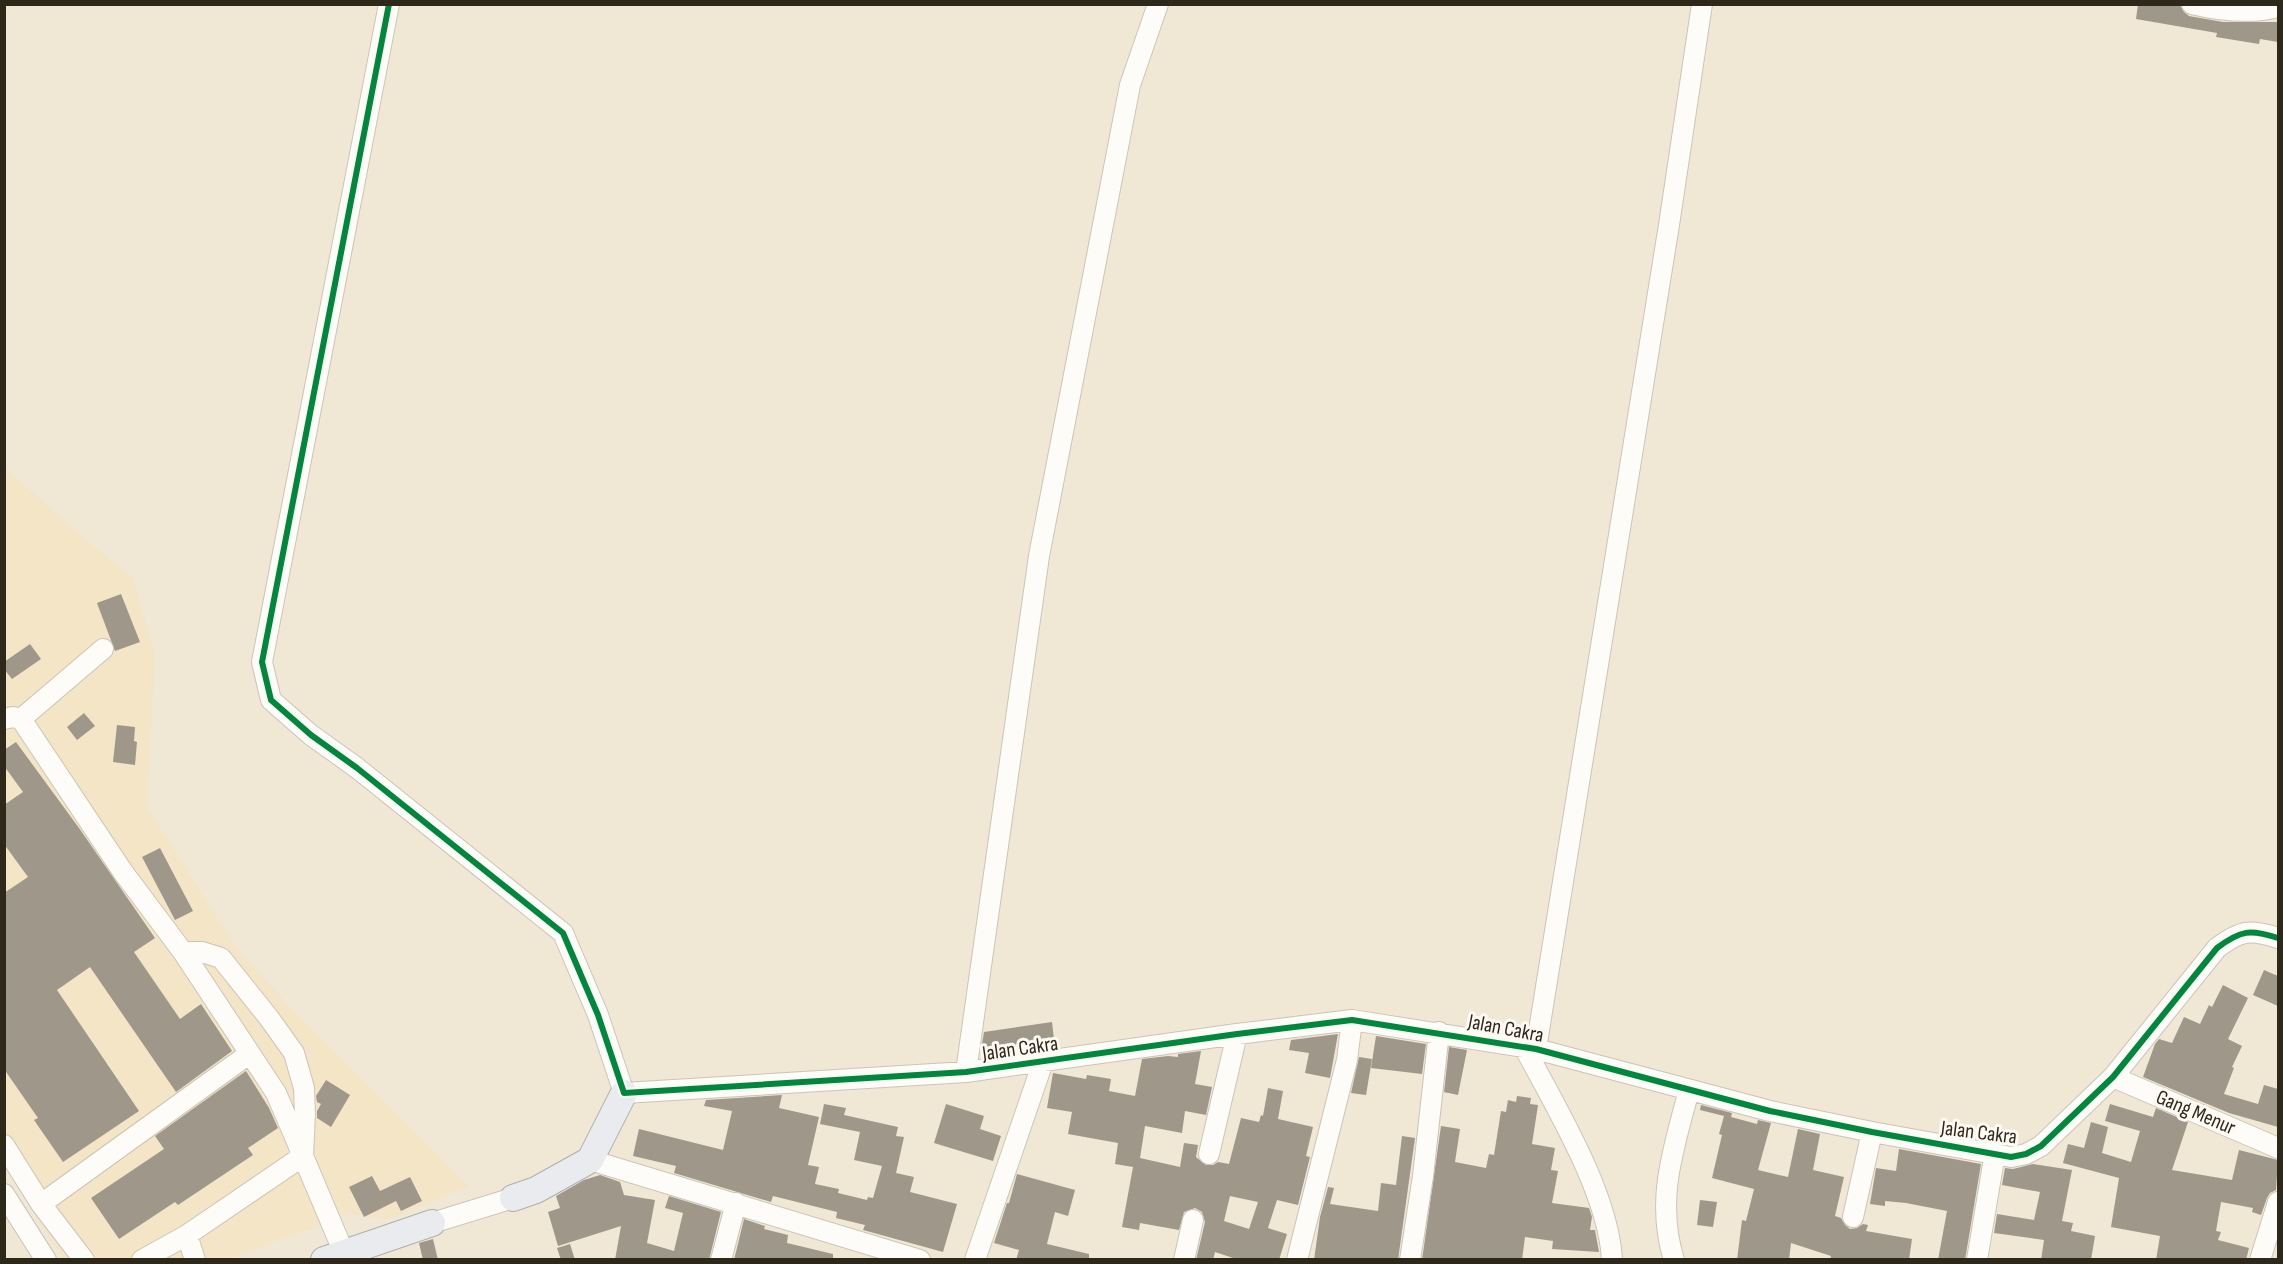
<svg xmlns="http://www.w3.org/2000/svg" width="2283" height="1264" viewBox="0 0 2283 1264" font-family="'Sofia Sans Condensed',sans-serif">
<rect width="100%" height="100%" fill="#f0e8d4"/>
<path fill="#f3e5c5" d="M 4,467 L 87,541 L 132,577 L 155,653 L 147,807 L 236,948 L 292,1009 L 468,1186 L 389,1219 L 348,1214 L 229,1259 L 64,1259 L 41,1224 L 4,1163 Z"/>
<path fill="#9f9789" fill-rule="evenodd" d="M 2138,4 L 2180,5 L 2184,12 L 2189,16 L 2223,22 L 2278,22 L 2278,42 L 2260,39 L 2259,44 L 2216,37 L 2217,33 L 2136,19 Z
M 121,594 L 140,642 L 115,651 L 97,603 Z
M 30,644 L 41,659 L 12,679 L 4,669 L 4,662 Z
M 84,713 L 95,726 L 77,740 L 67,727 Z
M 117,725 L 135,727 L 134,741 L 137,742 L 135,765 L 113,762 Z
M 16,742 L 79,828 L 155,938 L 134,952 L 180,1019 L 201,1004 L 232,1051 L 176,1092 L 90,967 L 57,990 L 139,1111 L 63,1162 L 34,1120 L 38,1118 L 4,1069 L 4,893 L 28,877 L 4,844 L 4,805 L 23,792 L 4,766 L 4,750 Z
M 160,848 L 193,911 L 175,920 L 142,857 Z
M 2264,970 L 2278,976 L 2278,1006 L 2253,995 Z
M 2223,985 L 2248,998 L 2228,1039 L 2242,1046 L 2232,1067 L 2234,1068 L 2224,1094 L 2258,1104 L 2264,1085 L 2278,1089 L 2278,1127 L 2229,1113 L 2143,1077 L 2155,1044 L 2159,1039 L 2172,1043 L 2184,1017 L 2200,1024 L 2209,1005 L 2212,1007 Z
M 1052,1022 L 1054,1039 L 981,1050 L 984,1032 Z
M 1338,1034 L 1330,1078 L 1305,1073 L 1309,1053 L 1289,1050 L 1291,1040 Z
M 1376,1036 L 1426,1044 L 1422,1074 L 1371,1068 Z
M 1449,1047 L 1467,1050 L 1458,1095 L 1444,1092 Z
M 1201,1051 L 1195,1084 L 1212,1087 L 1206,1115 L 1185,1111 L 1182,1133 L 1145,1126 L 1140,1158 L 1180,1167 L 1184,1143 L 1198,1145 L 1196,1157 L 1206,1165 L 1213,1165 L 1218,1162 L 1229,1164 L 1241,1118 L 1259,1122 L 1261,1115 L 1263,1116 L 1268,1088 L 1283,1091 L 1278,1119 L 1313,1127 L 1306,1156 L 1310,1157 L 1298,1205 L 1277,1200 L 1268,1228 L 1287,1234 L 1279,1260 L 1239,1260 L 1215,1252 L 1213,1260 L 1196,1260 L 1205,1222 L 1202,1212 L 1195,1208 L 1184,1212 L 1179,1230 L 1140,1223 L 1139,1230 L 1122,1227 L 1133,1167 L 1115,1164 L 1118,1143 L 1068,1134 L 1072,1112 L 1047,1108 L 1053,1073 L 1086,1079 L 1087,1075 L 1111,1079 L 1109,1091 L 1135,1096 L 1142,1059 L 1168,1056 L 1178,1057 L 1178,1054 ZM 1230,1196 L 1258,1202 L 1249,1229 L 1224,1221 Z
M 1359,1057 L 1372,1059 L 1366,1095 L 1351,1093 Z
M 246,1071 L 269,1108 L 278,1128 L 248,1148 L 253,1155 L 178,1205 L 175,1202 L 119,1239 L 91,1198 L 164,1149 L 155,1136 Z
M 326,1080 L 350,1095 L 331,1127 L 317,1118 L 317,1111 L 321,1104 L 317,1102 L 316,1096 Z
M 782,1095 L 779,1108 L 819,1117 L 808,1165 L 819,1167 L 815,1184 L 839,1189 L 838,1193 L 867,1200 L 868,1197 L 873,1198 L 882,1166 L 854,1160 L 860,1132 L 820,1124 L 824,1104 L 846,1108 L 844,1115 L 898,1127 L 896,1136 L 904,1137 L 896,1173 L 914,1177 L 910,1192 L 957,1204 L 943,1252 L 863,1230 L 865,1225 L 836,1218 L 837,1212 L 773,1196 L 771,1202 L 674,1173 L 676,1166 L 633,1156 L 639,1129 L 723,1150 L 732,1111 L 704,1106 L 706,1100 Z
M 1517,1096 L 1531,1098 L 1530,1104 L 1538,1105 L 1532,1144 L 1555,1148 L 1551,1170 L 1558,1171 L 1552,1203 L 1589,1208 L 1592,1217 L 1590,1230 L 1595,1230 L 1599,1252 L 1552,1249 L 1553,1241 L 1525,1237 L 1522,1260 L 1422,1260 L 1441,1126 L 1460,1129 L 1455,1162 L 1486,1168 L 1489,1154 L 1494,1155 L 1501,1111 L 1506,1112 L 1508,1100 L 1516,1102 Z
M 946,1104 L 984,1116 L 980,1129 L 1001,1136 L 993,1161 L 934,1143 Z
M 2110,1104 L 2153,1117 L 2156,1108 L 2188,1122 L 2172,1170 L 2232,1180 L 2239,1150 L 2278,1160 L 2276,1190 L 2270,1193 L 2267,1198 L 2261,1215 L 2252,1212 L 2253,1208 L 2221,1202 L 2216,1231 L 2221,1232 L 2218,1240 L 2249,1248 L 2246,1260 L 2156,1260 L 2160,1236 L 2111,1227 L 2119,1178 L 2063,1163 L 2068,1144 L 2084,1148 L 2091,1122 L 2108,1127 L 2102,1153 L 2131,1162 L 2140,1131 L 2105,1121 Z
M 1701,1105 L 1732,1113 L 1731,1117 L 1757,1124 L 1758,1120 L 1771,1123 L 1758,1170 L 1788,1177 L 1798,1129 L 1820,1134 L 1813,1170 L 1844,1177 L 1835,1216 L 1841,1218 L 1845,1225 L 1850,1229 L 1857,1228 L 1863,1224 L 1868,1225 L 1866,1231 L 1912,1239 L 1909,1260 L 1830,1260 L 1831,1256 L 1791,1243 L 1789,1260 L 1737,1260 L 1742,1220 L 1746,1221 L 1754,1189 L 1712,1178 L 1722,1135 L 1719,1134 L 1724,1116 L 1700,1110 Z
M 1402,1136 L 1415,1138 L 1398,1260 L 1314,1260 L 1320,1217 L 1328,1187 L 1334,1188 L 1330,1204 L 1378,1211 L 1381,1183 L 1396,1185 Z
M 1899,1149 L 1981,1164 L 1965,1260 L 1938,1260 L 1947,1211 L 1906,1203 L 1885,1201 L 1885,1206 L 1870,1204 L 1876,1168 L 1896,1171 Z
M 2033,1164 L 2072,1170 L 2062,1221 L 2073,1223 L 2071,1231 L 2095,1236 L 2091,1260 L 2041,1260 L 2044,1240 L 1994,1233 L 1997,1214 L 2034,1220 L 2040,1192 L 2002,1185 L 2005,1168 L 2013,1169 Z
M 1017,1174 L 1075,1190 L 1068,1216 L 1055,1212 L 1047,1244 L 1089,1254 L 1089,1260 L 1016,1260 L 1019,1250 L 994,1243 L 1007,1203 L 1009,1203 Z
M 600,1175 L 620,1182 L 624,1195 L 655,1200 L 647,1243 L 674,1251 L 683,1213 L 665,1208 L 669,1196 L 721,1212 L 709,1260 L 615,1260 L 621,1226 L 558,1246 L 548,1212 L 560,1208 L 556,1196 L 584,1180 Z
M 372,1176 L 380,1191 L 410,1177 L 422,1201 L 401,1211 L 396,1201 L 364,1217 L 349,1187 Z
M 1700,1200 L 1717,1202 L 1713,1227 L 1697,1225 Z
M 744,1219 L 765,1226 L 764,1229 L 788,1235 L 787,1243 L 833,1254 L 833,1260 L 734,1260 Z
M 433,1239 L 438,1260 L 423,1260 L 419,1243 Z
M 570,1244 L 575,1260 L 561,1260 L 557,1248 Z"/>
<g fill="none" stroke-linecap="round" stroke-linejoin="round">
<g stroke="#cbc5b6" stroke-width="22">
<path id="minor" d="M 389,4 L 262,662 L 271,700 L 311,735 L 357,768 L 563,933 L 598,1015 L 624,1093 L 966,1072 L 1237,1034 L 1352,1020 L 1536,1049 L 1770,1111 L 1872,1132 L 2011,1157 L 2026,1154 L 2041,1146 L 2113,1077 L 2217,948 C 2241,930 2250,929 2278,938
M 2192,4 C 2221,11 2250,14 2278,7
M 4,719 L 13,717 L 21,719 L 123,872 L 183,952 L 276,1093 L 303,1156 L 187,1235 L 142,1260
M 21,719 L 103,649
M 183,952 L 202,952 L 221,958 L 269,1018 L 294,1053 L 304,1088 L 305,1114 L 303,1156 L 344,1253
M 1524,1047 C 1555,1106 1609,1194 1612,1260
M 1536,1049 L 1669,225 L 1702,4
M 966,1072 L 1039,556 L 1130,85 L 1158,4
M 2113,1077 L 2278,1148
M 4,1145 L 41,1204 L 84,1260
M 1209,1154 L 1237,1034
M 590,1160 L 920,1260
M 4,1194 L 46,1260
M 41,1204 L 249,1054
M 1853,1217 L 1872,1132
M 432,1223 L 513,1198
M 187,1235 L 195,1260
M 721,1260 L 736,1203
M 975,1260 L 1043,1062
M 1184,1260 L 1193,1220
M 1297,1260 L 1347,1060 L 1352,1020
M 1410,1260 L 1423,1176 L 1439,1032
M 1674,1260 C 1655,1199 1674,1148 1689,1090
M 1977,1260 L 1995,1153
M 2260,1260 L 2278,1202"/>
</g>
<g stroke="#acafae" stroke-width="28">
<path id="major" d="M 513,1198 L 536,1190 L 590,1160 L 624,1093
M 324,1260 L 432,1223"/>
</g>
<use href="#minor" stroke="#fdfcf9" stroke-width="20"/>
<use href="#major" stroke="#e9ebee" stroke-width="26"/>
<g stroke="#fdfaf4" stroke-width="10">
<path id="cycleway" d="M 389,4 L 262,662 L 271,700 L 311,735 L 357,768 L 563,933 L 598,1015 L 624,1093 L 966,1072 L 1237,1034 L 1352,1020 L 1536,1049 L 1770,1111 L 1872,1132 L 2011,1157 L 2026,1154 L 2041,1146 L 2113,1077 L 2217,948 C 2241,930 2250,929 2278,938"/>
</g>
<use href="#cycleway" stroke="#00873e" stroke-width="6"/>
</g>
<g text-anchor="middle" stroke-width="6" stroke-linejoin="round" paint-order="stroke">
<g font-size="21" fill="#2e281b" stroke="#fdfaf4">
<text transform="translate(1506 1028) rotate(11)" y="7">Jalan Cakra</text>
<text transform="translate(1020 1048) rotate(-8)" y="7">Jalan Cakra</text>
<text transform="translate(2196 1112) rotate(23)" y="7">Gang Menur</text>
<text transform="translate(1979 1132) rotate(7)" y="7">Jalan Cakra</text>
</g>
</g>
<rect width="2283" height="1264" fill="none" stroke="#2e281b" stroke-width="12"/>
</svg>
